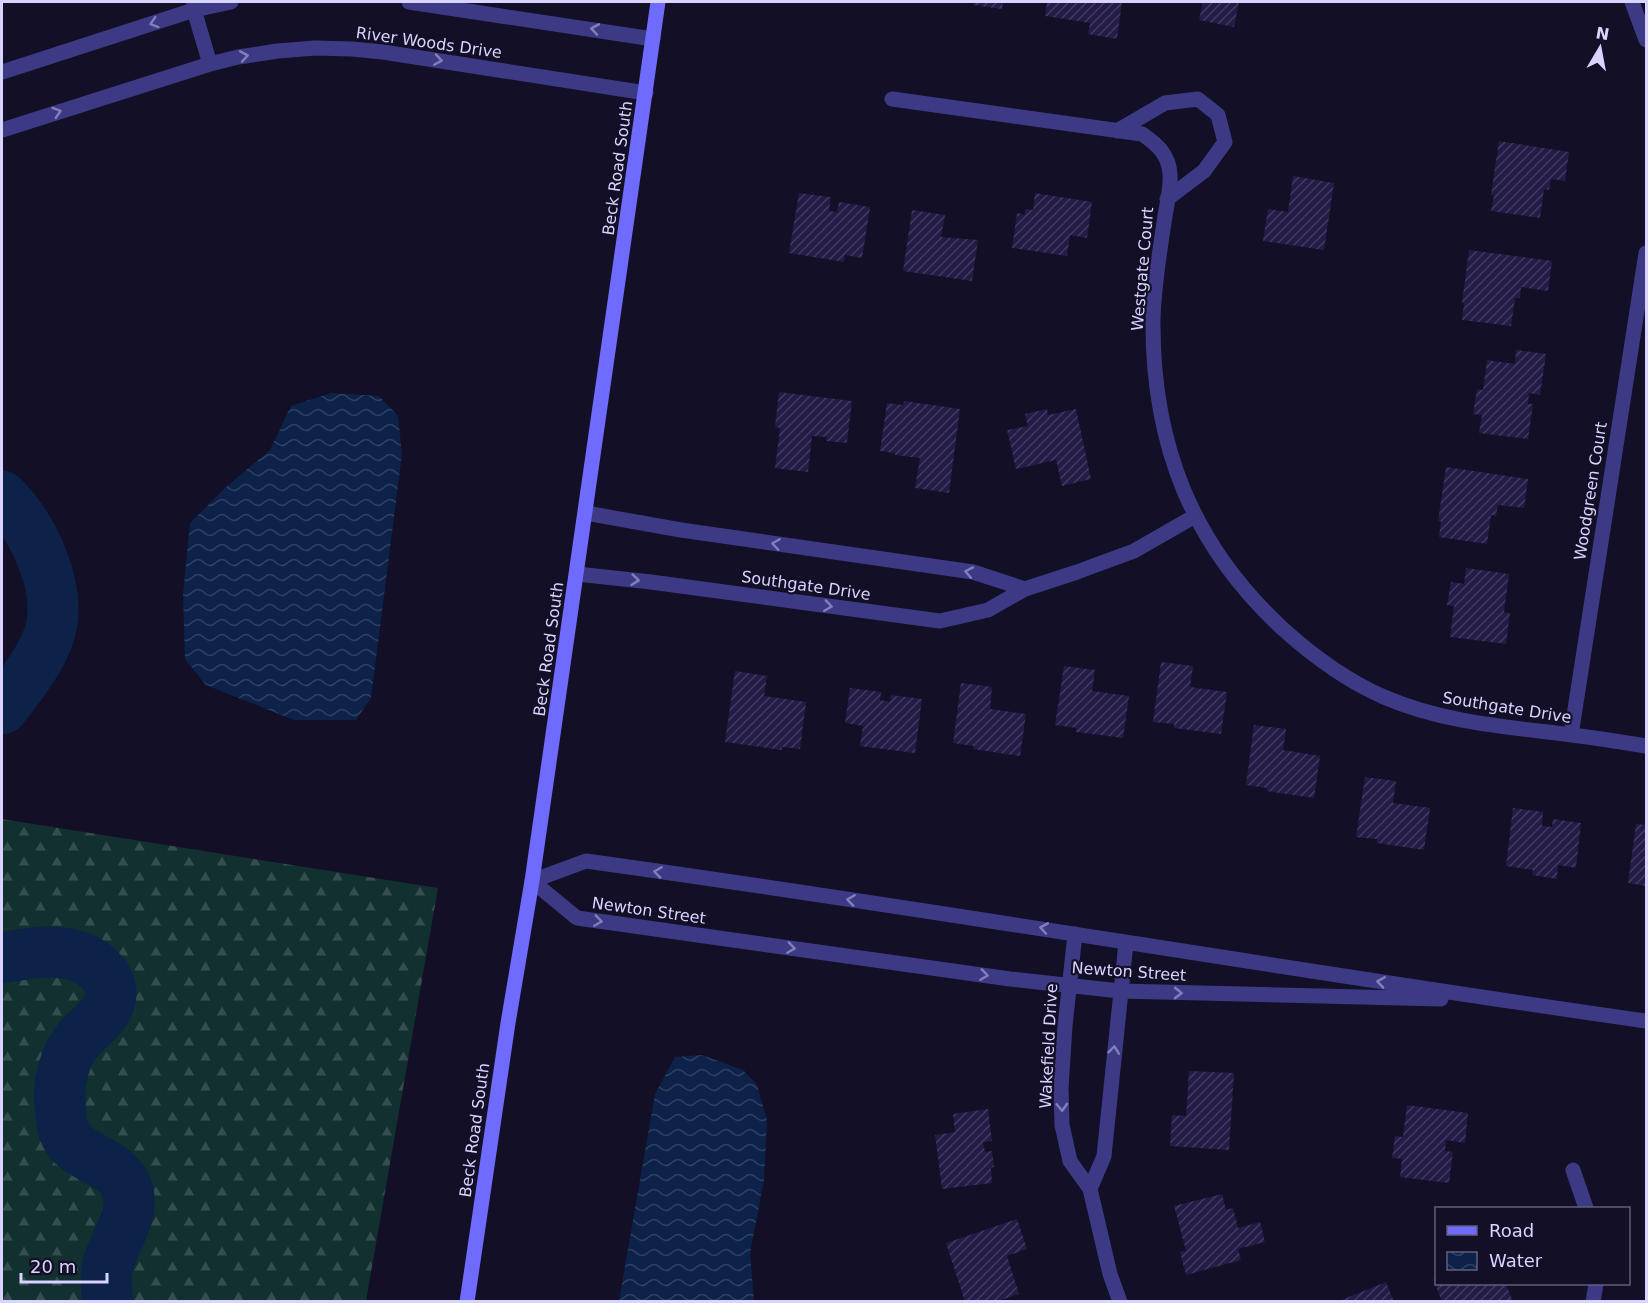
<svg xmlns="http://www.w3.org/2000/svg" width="1648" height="1303" viewBox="0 0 1648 1303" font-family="'DejaVu Sans',sans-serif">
<defs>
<pattern id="forest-firs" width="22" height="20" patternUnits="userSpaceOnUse" patternTransform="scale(1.5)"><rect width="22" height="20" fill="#12302f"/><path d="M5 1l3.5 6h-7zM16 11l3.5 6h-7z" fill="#344d4e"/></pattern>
<pattern id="water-waves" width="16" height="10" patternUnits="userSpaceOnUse" patternTransform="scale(1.5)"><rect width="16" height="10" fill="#0c2248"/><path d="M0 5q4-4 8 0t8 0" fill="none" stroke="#2f4163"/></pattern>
<pattern id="building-hatch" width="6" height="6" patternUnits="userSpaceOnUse" patternTransform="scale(1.5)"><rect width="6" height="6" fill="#241b47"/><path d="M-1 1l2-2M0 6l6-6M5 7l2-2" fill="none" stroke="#433b63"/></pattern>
</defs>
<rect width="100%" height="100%" fill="#130f26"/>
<path fill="url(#forest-firs)" d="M 2,819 L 438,888 L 366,1301 L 2,1301 Z"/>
<path fill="url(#water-waves)" d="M 331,393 L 379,396 L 398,416 L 402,454 L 371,698 L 356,720 L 294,720 L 206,685 L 185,659 L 183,594 L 190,523 L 226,487 L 270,450 L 291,406 Z
M 702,1055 L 743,1070 L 757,1085 L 767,1120 L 764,1180 L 750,1253 L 754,1301 L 619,1301 L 655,1094 L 675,1057 Z"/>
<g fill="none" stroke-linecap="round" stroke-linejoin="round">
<path stroke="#0c2248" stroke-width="51" d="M 2,496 C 33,525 64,591 49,635 C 41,660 18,689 2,709
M 2,958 C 33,952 76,944 101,971 C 108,979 113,989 110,1000 C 107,1016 89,1027 79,1039 C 65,1055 58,1081 60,1103 C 61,1116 61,1131 70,1142 C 87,1161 120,1163 128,1191 C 134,1215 116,1239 109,1261 C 105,1273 106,1289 108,1302"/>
</g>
<path fill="url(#building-hatch)" d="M 974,2 L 1003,2 L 1002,9 L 973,5 Z
M 1047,2 L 1122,2 L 1117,39 L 1088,34 L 1090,23 L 1045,16 Z
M 1203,2 L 1239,2 L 1234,27 L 1199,20 Z
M 1499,141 L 1569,152 L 1565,181 L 1551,179 L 1549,190 L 1544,189 L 1540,218 L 1491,211 L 1494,195 L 1491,195 Z
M 1293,176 L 1334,183 L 1324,250 L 1263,241 L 1268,209 L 1288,212 Z
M 799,193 L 831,197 L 829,211 L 837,212 L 839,202 L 870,207 L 862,258 L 845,255 L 844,262 L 789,253 Z
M 1035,193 L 1092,202 L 1087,238 L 1070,235 L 1067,256 L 1012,248 L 1017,213 L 1025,215 L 1025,209 L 1033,210 Z
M 912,210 L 945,215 L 941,237 L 978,240 L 972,281 L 903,271 Z
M 1469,250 L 1552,261 L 1548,291 L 1521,287 L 1520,298 L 1515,298 L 1511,326 L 1462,320 L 1464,303 L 1462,303 Z
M 1516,350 L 1546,354 L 1540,395 L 1529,393 L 1528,404 L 1533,404 L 1528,439 L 1479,433 L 1482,415 L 1473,414 L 1477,389 L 1483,390 L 1487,360 L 1515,364 Z
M 779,392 L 852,401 L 847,443 L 826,441 L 827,437 L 812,436 L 808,472 L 775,468 L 780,428 L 775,427 Z
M 904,401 L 960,409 L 949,493 L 915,488 L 920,458 L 895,455 L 895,453 L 880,451 L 887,403 L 903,405 Z
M 1047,409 L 1048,415 L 1076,409 L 1091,479 L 1062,486 L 1056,460 L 1016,469 L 1007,430 L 1028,426 L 1025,414 Z
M 1446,467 L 1528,479 L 1524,508 L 1498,505 L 1496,516 L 1491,515 L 1487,544 L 1439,537 L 1441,521 L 1438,521 Z
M 1466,568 L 1509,574 L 1504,612 L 1510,613 L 1506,644 L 1450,637 L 1454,606 L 1447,605 L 1451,582 L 1464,584 Z
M 1161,662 L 1193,666 L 1190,687 L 1227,692 L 1221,734 L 1174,728 L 1174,724 L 1153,722 Z
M 1064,666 L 1095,670 L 1092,691 L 1129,696 L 1123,738 L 1076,732 L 1076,728 L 1055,725 Z
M 735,671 L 767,676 L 764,696 L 806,702 L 800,749 L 782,747 L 782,750 L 725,742 Z
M 961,683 L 992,687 L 990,709 L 1026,714 L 1020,756 L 973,749 L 974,746 L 953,743 Z
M 850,688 L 881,692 L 880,700 L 890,702 L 891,695 L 922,699 L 915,753 L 860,746 L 863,726 L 845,723 Z
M 1254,725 L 1286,729 L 1283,750 L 1320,756 L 1314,798 L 1267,791 L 1267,788 L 1246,785 Z
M 1365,777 L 1396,781 L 1393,803 L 1430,808 L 1424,850 L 1377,843 L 1377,839 L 1356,837 Z
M 1513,808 L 1543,812 L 1542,826 L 1552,827 L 1553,819 L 1581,823 L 1576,868 L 1558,865 L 1557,879 L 1532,875 L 1533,870 L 1506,866 Z
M 1636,824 L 1646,825 L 1646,886 L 1628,883 Z
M 1189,1071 L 1234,1073 L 1229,1150 L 1170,1146 L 1172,1115 L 1186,1116 Z
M 1407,1105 L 1468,1113 L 1465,1143 L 1446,1140 L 1445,1151 L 1453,1152 L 1449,1183 L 1400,1177 L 1402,1159 L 1392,1158 L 1395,1136 L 1403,1137 Z
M 988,1109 L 992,1141 L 983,1142 L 985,1152 L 992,1151 L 994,1167 L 991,1168 L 992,1183 L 942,1189 L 935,1135 L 955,1132 L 953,1114 Z
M 1222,1194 L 1226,1210 L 1233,1208 L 1238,1228 L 1260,1222 L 1265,1242 L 1238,1249 L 1241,1260 L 1186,1275 L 1180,1252 L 1186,1251 L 1174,1206 Z
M 1017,1219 L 1027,1249 L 1007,1256 L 1019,1294 L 995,1302 L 965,1302 L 946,1243 Z
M 1436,1277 L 1436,1284 L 1506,1284 L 1513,1302 L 1442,1302 L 1433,1278 Z
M 1386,1282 L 1394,1302 L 1339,1302 L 1339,1301 Z"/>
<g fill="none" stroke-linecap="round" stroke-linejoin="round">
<path stroke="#3d3a85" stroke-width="15" d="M 194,2 L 194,10 L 210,64
M 409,2 L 653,39
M 1632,2 L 1646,40
M 2,72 L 194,10 L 231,2
M 892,99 L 1142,134 C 1157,144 1169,155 1170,174 C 1171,188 1167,203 1165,216 C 1160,250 1154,284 1153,319 C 1152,443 1191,544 1283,629 C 1313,656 1347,681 1384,697 C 1444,723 1508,727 1572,735 C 1597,738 1622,742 1646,746
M 2,130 L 210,64 L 238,57 L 278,51 L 315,48 L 352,49 L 383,52 L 646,93
M 1117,131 L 1165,103 L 1198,99 L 1218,115 L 1225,142 L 1204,171 L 1167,199
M 586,513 L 681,530 L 973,572 L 1025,589
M 577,574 L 651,582 L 940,621 L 988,610 L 1025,589 L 1077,572 L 1134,551 L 1195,516
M 1571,735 L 1646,253
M 532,881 L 586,861 C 940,910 1293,971 1646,1021
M 532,881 L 577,918 L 1010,979 L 1120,991 L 1441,999
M 1075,934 L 1065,1026 L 1061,1088 L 1062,1125 L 1070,1161 L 1090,1189 L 1110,1274 L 1120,1302
M 1573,1170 L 1586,1208
M 1090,1189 L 1104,1156 L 1126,943
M 1593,1302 L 1596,1284"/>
<path stroke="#6f6bff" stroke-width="15" d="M 467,1302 L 508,1023 L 532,881 L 658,2"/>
</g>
<defs><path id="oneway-chevron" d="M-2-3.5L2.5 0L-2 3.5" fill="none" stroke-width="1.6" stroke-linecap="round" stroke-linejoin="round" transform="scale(1.5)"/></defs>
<g stroke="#837fbc">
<use href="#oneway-chevron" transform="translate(154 23) rotate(162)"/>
<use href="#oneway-chevron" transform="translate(595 29) rotate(-170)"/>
<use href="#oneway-chevron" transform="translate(244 56) rotate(-10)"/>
<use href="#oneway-chevron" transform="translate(438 60) rotate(9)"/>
<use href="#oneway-chevron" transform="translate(57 112) rotate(-18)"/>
<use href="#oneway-chevron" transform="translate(776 544) rotate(-172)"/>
<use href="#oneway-chevron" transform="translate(969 572) rotate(-169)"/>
<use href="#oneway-chevron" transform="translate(635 580) rotate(6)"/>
<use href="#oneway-chevron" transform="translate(828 606) rotate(8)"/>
<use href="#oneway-chevron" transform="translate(658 872) rotate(-172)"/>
<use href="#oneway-chevron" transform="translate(851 900) rotate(-172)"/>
<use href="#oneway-chevron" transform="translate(598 921) rotate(8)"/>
<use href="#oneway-chevron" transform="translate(1044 928) rotate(-170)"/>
<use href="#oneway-chevron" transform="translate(791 948) rotate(8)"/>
<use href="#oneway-chevron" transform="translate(984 975) rotate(8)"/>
<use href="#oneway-chevron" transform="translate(1381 982) rotate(-171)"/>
<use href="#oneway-chevron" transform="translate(1178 993) rotate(1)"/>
<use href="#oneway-chevron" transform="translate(1114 1050) rotate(-83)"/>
<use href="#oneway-chevron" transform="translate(1062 1107) rotate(88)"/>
</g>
<g text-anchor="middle" stroke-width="4.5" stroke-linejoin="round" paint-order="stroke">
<g font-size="16" fill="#d9d4ff" stroke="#130f26">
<text transform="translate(429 42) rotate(8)" y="6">River Woods Drive</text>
<text transform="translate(617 168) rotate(-82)" y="6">Beck Road South</text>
<text transform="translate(1142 269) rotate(-85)" y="6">Westgate Court</text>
<text transform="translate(1590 491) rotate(-81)" y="6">Woodgreen Court</text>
<text transform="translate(806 585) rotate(8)" y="6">Southgate Drive</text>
<text transform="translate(548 649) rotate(-82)" y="6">Beck Road South</text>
<text transform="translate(1507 707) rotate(9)" y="6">Southgate Drive</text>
<text transform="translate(649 910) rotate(8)" y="6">Newton Street</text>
<text transform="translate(1129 971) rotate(4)" y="6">Newton Street</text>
<text transform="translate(1048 1046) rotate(-87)" y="6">Wakefield Drive</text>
<text transform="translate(474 1130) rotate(-82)" y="6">Beck Road South</text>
</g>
</g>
<rect width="1648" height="1303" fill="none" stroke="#d9d4ff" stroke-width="6"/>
<rect x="1435" y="1207" width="195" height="78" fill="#130f26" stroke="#625e7d" stroke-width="1.5"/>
<rect x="1447" y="1226" width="30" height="9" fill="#6f6bff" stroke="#625e7d" stroke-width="1.5"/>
<text x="1489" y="1237" font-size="18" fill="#d9d4ff">Road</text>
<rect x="1447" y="1252" width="30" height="18" fill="url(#water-waves)" stroke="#625e7d" stroke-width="1.5"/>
<text x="1489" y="1267" font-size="18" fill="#d9d4ff">Water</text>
<g transform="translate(1600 48) rotate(10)" stroke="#130f26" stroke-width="4.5" paint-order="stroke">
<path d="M0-4.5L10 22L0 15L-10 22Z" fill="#d9d4ff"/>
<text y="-9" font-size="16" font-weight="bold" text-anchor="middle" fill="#d9d4ff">N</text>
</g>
<path d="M21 1273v9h86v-9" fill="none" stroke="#d9d4ff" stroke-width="3"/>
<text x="30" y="1273" font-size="18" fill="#d9d4ff" stroke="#130f26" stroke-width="4.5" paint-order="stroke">20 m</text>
</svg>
